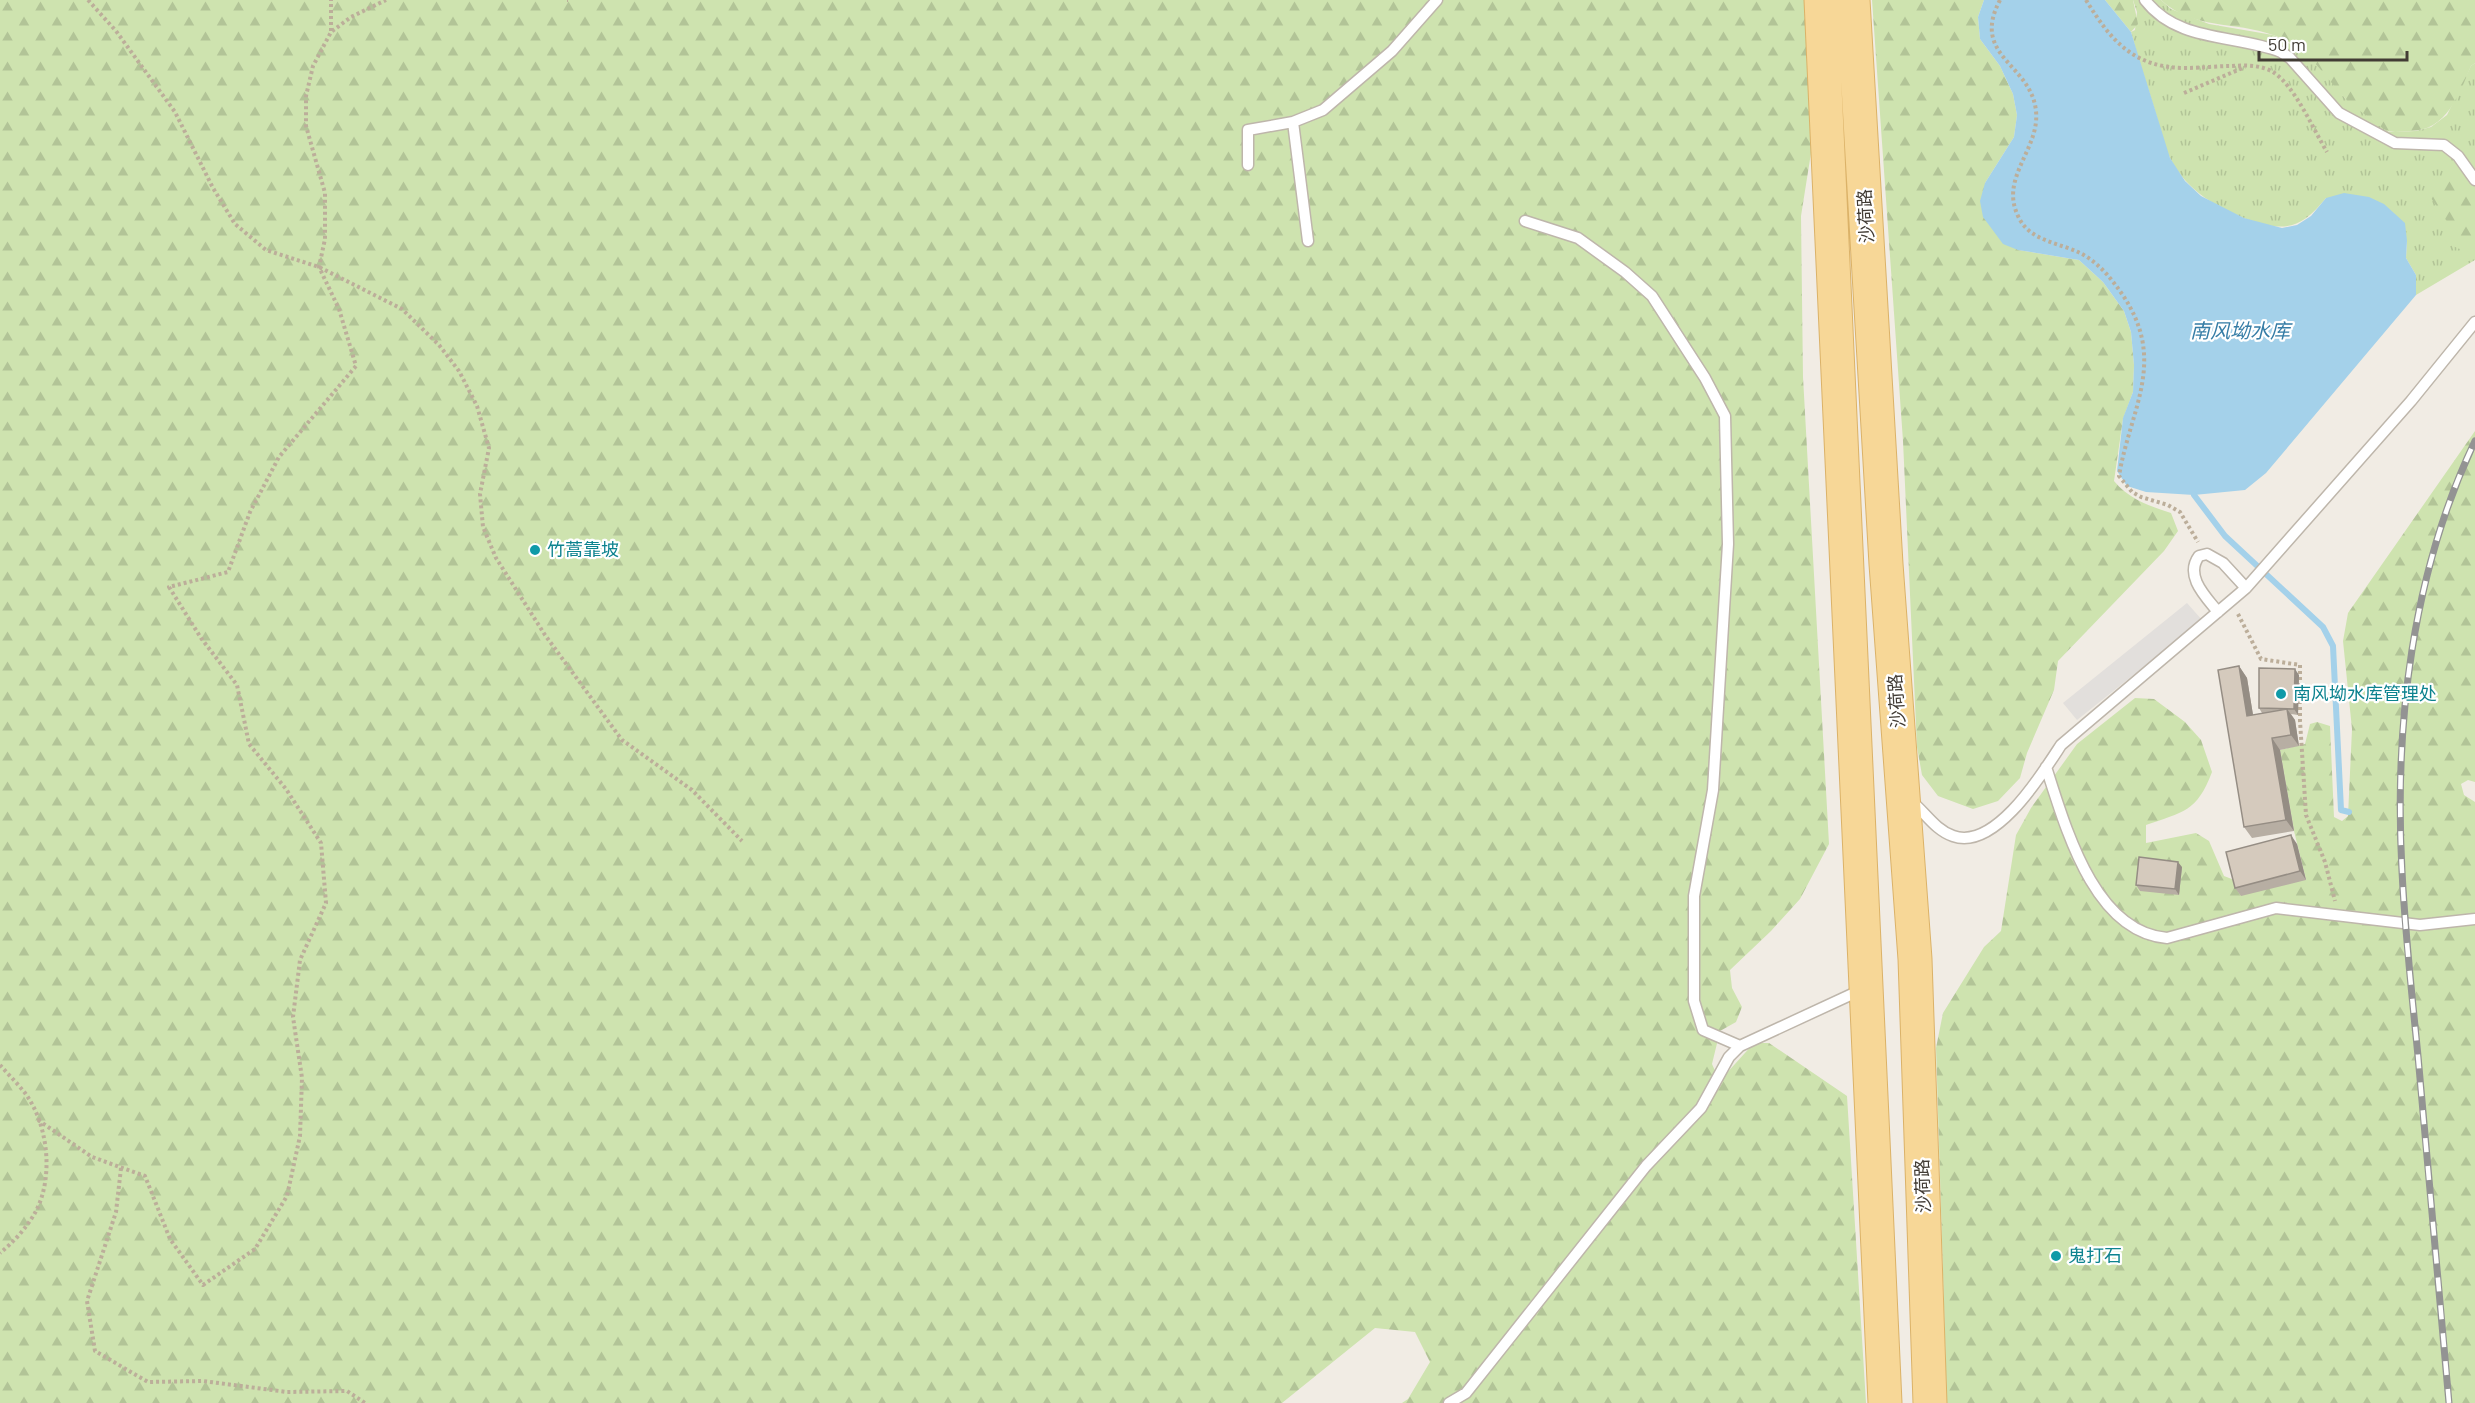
<svg xmlns="http://www.w3.org/2000/svg" width="2475" height="1403" viewBox="0 0 2475 1403" font-family="Barlow,'Noto Sans SC',sans-serif">
<defs>
<pattern id="grass-tufts" width="24" height="20" patternUnits="userSpaceOnUse" patternTransform="scale(1.5)"><rect width="24" height="20" fill="#cee3af"/><path d="M3 7l-1-3M5 7V3M7 7l1-3M15 17l-1-3M17 17v-4M19 17l1-3" fill="none" stroke="#b2c497"/></pattern>
<pattern id="forest-firs" width="22" height="20" patternUnits="userSpaceOnUse" patternTransform="scale(1.5)"><rect width="22" height="20" fill="#cee3af"/><path d="M5 1l3.5 6h-7zM16 11l3.5 6h-7z" fill="#b2c497"/></pattern>
</defs>
<rect width="100%" height="100%" fill="#f1ece4"/>
<path fill="url(#grass-tufts)" d="M 2133,0 L 2161,0 L 2171,9 L 2209,24 L 2273,35 L 2302,50 L 2317,63 L 2345,98 L 2389,132 L 2416,131 L 2431,127 L 2447,115 L 2471,66 L 2475,63 L 2475,260 L 2416,295 L 2416,275 L 2406,258 L 2407,241 L 2326,198 C 2303,226 2288,233 2252,221 C 2219,209 2186,191 2170,158 C 2163,144 2160,126 2155,111 C 2147,84 2138,59 2131,32 L 2135,30 L 2137,12 Z"/>
<path fill="url(#forest-firs)" d="M 0,0 L 1807,0 L 1811,153 L 1801,216 L 1803,377 L 1829,844 L 1800,899 L 1771,931 L 1730,970 L 1732,988 L 1742,1007 L 1736,1022 L 1720,1031 L 1712,1064 L 1716,1073 L 1725,1075 L 1754,1043 L 1769,1043 L 1847,1096 L 1866,1403 L 1402,1403 L 1408,1399 L 1430,1362 L 1415,1332 L 1375,1328 L 1282,1403 L 0,1403 Z
M 1872,0 L 1984,0 L 1978,17 L 1980,39 L 2000,66 L 2013,94 L 2017,115 L 2014,137 L 1985,183 L 2018,250 L 2079,260 L 2103,282 L 2124,311 L 2131,332 L 2134,365 L 2133,392 L 2123,419 L 2114,481 C 2129,499 2149,506 2171,513 L 2178,531 L 2164,551 L 2058,661 L 2054,690 L 2027,753 L 2020,778 L 1998,801 L 1973,809 L 1938,796 L 1922,775 L 1917,747 L 1903,441 Z
M 2105,0 L 2133,0 L 2138,24 L 2131,32 Z
M 2161,0 L 2475,0 L 2475,63 L 2471,66 C 2459,94 2447,131 2410,131 C 2404,131 2394,133 2388,131 C 2382,129 2377,123 2373,120 C 2363,113 2352,106 2344,97 C 2321,72 2308,47 2273,35 C 2235,21 2193,30 2161,0 Z
M 2437,176 C 2454,176 2463,182 2475,194 L 2475,250 L 2462,250 L 2453,246 L 2448,223 L 2431,198 L 2431,181 Z
M 2475,431 L 2475,782 L 2468,780 L 2461,784 L 2464,795 L 2475,802 L 2475,1403 L 1947,1403 L 1936,1048 L 1943,1013 L 1984,947 L 2001,931 L 2016,835 L 2031,808 L 2077,744 L 2135,698 L 2154,699 L 2185,722 L 2201,740 L 2212,772 C 2197,812 2183,812 2146,825 L 2146,843 L 2196,833 L 2209,841 L 2224,876 L 2237,881 L 2306,880 L 2294,831 L 2280,750 L 2305,744 L 2310,724 L 2317,722 L 2330,726 L 2334,817 L 2342,821 L 2348,816 L 2352,729 L 2343,641 L 2348,613 Z"/>
<path fill="#e2dfdc" d="M 2187,603 L 2202,620 L 2077,720 L 2063,703 Z"/>
<path fill="#a4d1ea" d="M 1984,0 L 2105,0 L 2131,32 L 2170,158 L 2185,181 L 2201,196 L 2244,218 L 2282,228 L 2297,225 L 2311,216 L 2326,198 L 2344,193 L 2369,197 L 2384,204 L 2405,223 L 2407,241 L 2406,258 L 2416,275 L 2416,295 L 2266,473 L 2245,490 L 2194,495 L 2146,492 L 2127,486 L 2117,471 L 2123,418 L 2133,392 L 2134,365 L 2131,332 L 2124,311 L 2103,282 L 2079,260 L 2018,250 L 2003,244 L 1983,217 L 1980,201 L 1985,183 L 2014,137 L 2017,115 L 2013,94 L 2000,66 L 1980,39 L 1978,17 Z"/>
<g fill="none" stroke-linecap="round" stroke-linejoin="round">
<path stroke="#a4d1ea" stroke-width="6" d="M 2194,495 L 2225,536 L 2323,627 L 2333,646 L 2341,810 L 2349,812"/>
<g stroke="#beb6ab" stroke-width="13">
<path id="service" d="M 2145,0 C 2178,43 2235,34 2281,52 L 2290,58 L 2339,113 L 2395,143 L 2444,145 L 2458,156 L 2475,180
M 1293,122 L 1308,241
M 1248,165 L 1248,130 L 1293,122 L 1323,110 L 1392,51 L 1437,0
M 1525,221 L 1578,238 L 1625,272 L 1652,296 L 1705,378 L 1725,416 L 1728,544 L 1713,790 L 1694,896 L 1694,1001 L 1703,1030 L 1740,1046
M 2218,612 C 2206,597 2184,576 2199,556 L 2207,554 L 2223,563 L 2246,588
M 2046,767 C 2065,825 2093,932 2167,938 L 2276,908 L 2420,925 L 2475,919
M 1910,800 C 1925,812 1935,830 1953,836 C 1995,851 2042,774 2061,745 L 2246,588 L 2411,401 L 2475,322
M 1449,1403 L 1466,1393 L 1646,1166 L 1701,1108 L 1729,1057 L 1740,1046 L 1861,990"/>
</g>
<g stroke="#dbb268" stroke-width="35">
<path id="primary" d="M 1821,0 L 1885,1403
M 1853,0 L 1886,564 L 1915,959 L 1930,1403"/>
</g>
<path stroke="#bcae9a" stroke-width="4" stroke-dasharray="3 3" stroke-linecap="butt" d="M 88,0 L 116,31 L 175,112 L 213,188 L 235,224 L 266,250 L 319,267 L 402,309 L 439,345 L 459,371 L 477,406 L 489,448 L 480,494 L 483,527 L 496,558 L 545,635 L 622,740 L 692,790 L 742,841
M 567,0 L 568,0
M 2000,0 C 1970,57 2031,63 2036,111 C 2040,150 1998,178 2019,218 C 2030,241 2060,243 2080,253 C 2098,262 2111,278 2122,294 C 2168,361 2130,409 2119,476 L 2132,492 L 2141,497 L 2168,505 L 2180,512 L 2198,542
M 2086,0 C 2111,41 2134,68 2186,68 C 2201,68 2217,66 2232,66 C 2246,65 2261,65 2273,72 C 2295,86 2313,129 2327,152
M 331,31 L 331,0
M 2184,93 L 2245,67
M 2238,614 L 2261,659 L 2300,665 L 2300,721 L 2306,815 L 2325,862 L 2335,901
M 0,1065 C 8,1074 17,1083 25,1093 C 48,1124 54,1176 36,1211 C 28,1226 13,1243 0,1253
M 38,1120 L 92,1157 L 145,1176 L 170,1239 L 203,1285 L 255,1249 L 287,1196 L 300,1136 L 302,1078 L 293,1017 L 300,960 L 326,903 L 321,843 L 286,789 L 249,744 L 237,685 L 201,638 L 169,587 L 228,572 L 250,512 L 279,457 L 356,366 L 339,309 L 319,267 L 325,239 L 325,193 L 306,126 L 306,96 L 313,66 L 331,32 L 351,17 L 386,0
M 121,1168 L 116,1212 L 87,1301 L 95,1351 L 148,1382 L 203,1381 L 287,1392 L 347,1391 L 365,1403"/>
<use href="#service" stroke="#fff" stroke-width="10"/>
<use href="#primary" stroke="#f7d797" stroke-width="33"/>
<g stroke="#939393" stroke-width="7">
<path id="rail" d="M 2449,1403 C 2439,1287 2428,1172 2418,1056 C 2412,995 2405,933 2402,871 C 2394,725 2412,573 2475,441"/>
</g>
<use href="#rail" stroke="#fff" stroke-width="4.5" stroke-dasharray="14" stroke-linecap="butt"/>
</g>
<path fill="#b7aea3" d="M 2239,666 L 2247,678 L 2253,715 L 2262,713 L 2259,708 L 2299,675 L 2298,715 L 2291,714 L 2295,720 L 2299,746 L 2280,750 L 2294,831 L 2252,838 L 2244,827 Z
M 2297,844 L 2306,880 L 2241,896 L 2235,888 Z
M 2182,867 L 2179,895 L 2140,891 L 2136,885 Z"/>
<path fill="#958d84" d="M 2239,666 L 2247,678 L 2255,727 L 2247,716 Z
M 2295,669 L 2299,675 L 2298,715 L 2294,709 Z
M 2287,709 L 2295,720 L 2299,746 L 2291,735 Z
M 2272,738 L 2280,750 L 2294,831 L 2286,820 Z
M 2291,835 L 2297,844 L 2306,880 L 2300,871 Z
M 2178,862 L 2182,867 L 2179,895 L 2175,889 Z"/>
<path fill="#d5cabd" stroke="#958d84" stroke-width="1.5" d="M 2239,666 L 2247,716 L 2287,709 L 2291,735 L 2272,738 L 2286,820 L 2244,827 L 2218,670 Z
M 2259,668 L 2295,669 L 2294,709 L 2259,708 Z
M 2291,835 L 2300,871 L 2235,888 L 2226,852 Z
M 2139,857 L 2178,862 L 2175,889 L 2136,885 Z"/>
<g fill="#0f9aa8" stroke="#fff" stroke-width="2">
<circle cx="535" cy="550" r="6"/>
<circle cx="2281" cy="694" r="6"/>
<circle cx="2056" cy="1256" r="6"/>
</g>
<g text-anchor="middle" stroke-width="4.5" stroke-linejoin="round" paint-order="stroke">
<g font-size="18" fill="#423c35" stroke="#fff">
<text transform="translate(1866 216) rotate(-93)" y="6">沙荷路</text>
<text transform="translate(1897 701) rotate(-94)" y="6">沙荷路</text>
<text transform="translate(1923 1186) rotate(-92)" y="6">沙荷路</text>
</g>
<g font-size="18" fill="#0d838f" stroke="#fff" text-anchor="start">
<text x="547" y="556">竹蒿靠坡</text>
<text x="2293" y="700">南风坳水库管理处</text>
<text x="2068" y="1262">鬼打石</text>
</g>
<g font-size="20" font-style="italic" fill="#367da6" stroke="#fff">
<text x="2240" y="338">南风坳水库</text>
</g>
</g>
<path d="M2259 51v9h148v-9" fill="none" stroke="#423c35" stroke-width="3"/>
<text x="2268" y="51" font-size="18" fill="#423c35" stroke="#ffffff" stroke-width="4.5" paint-order="stroke">50 m</text>
</svg>
